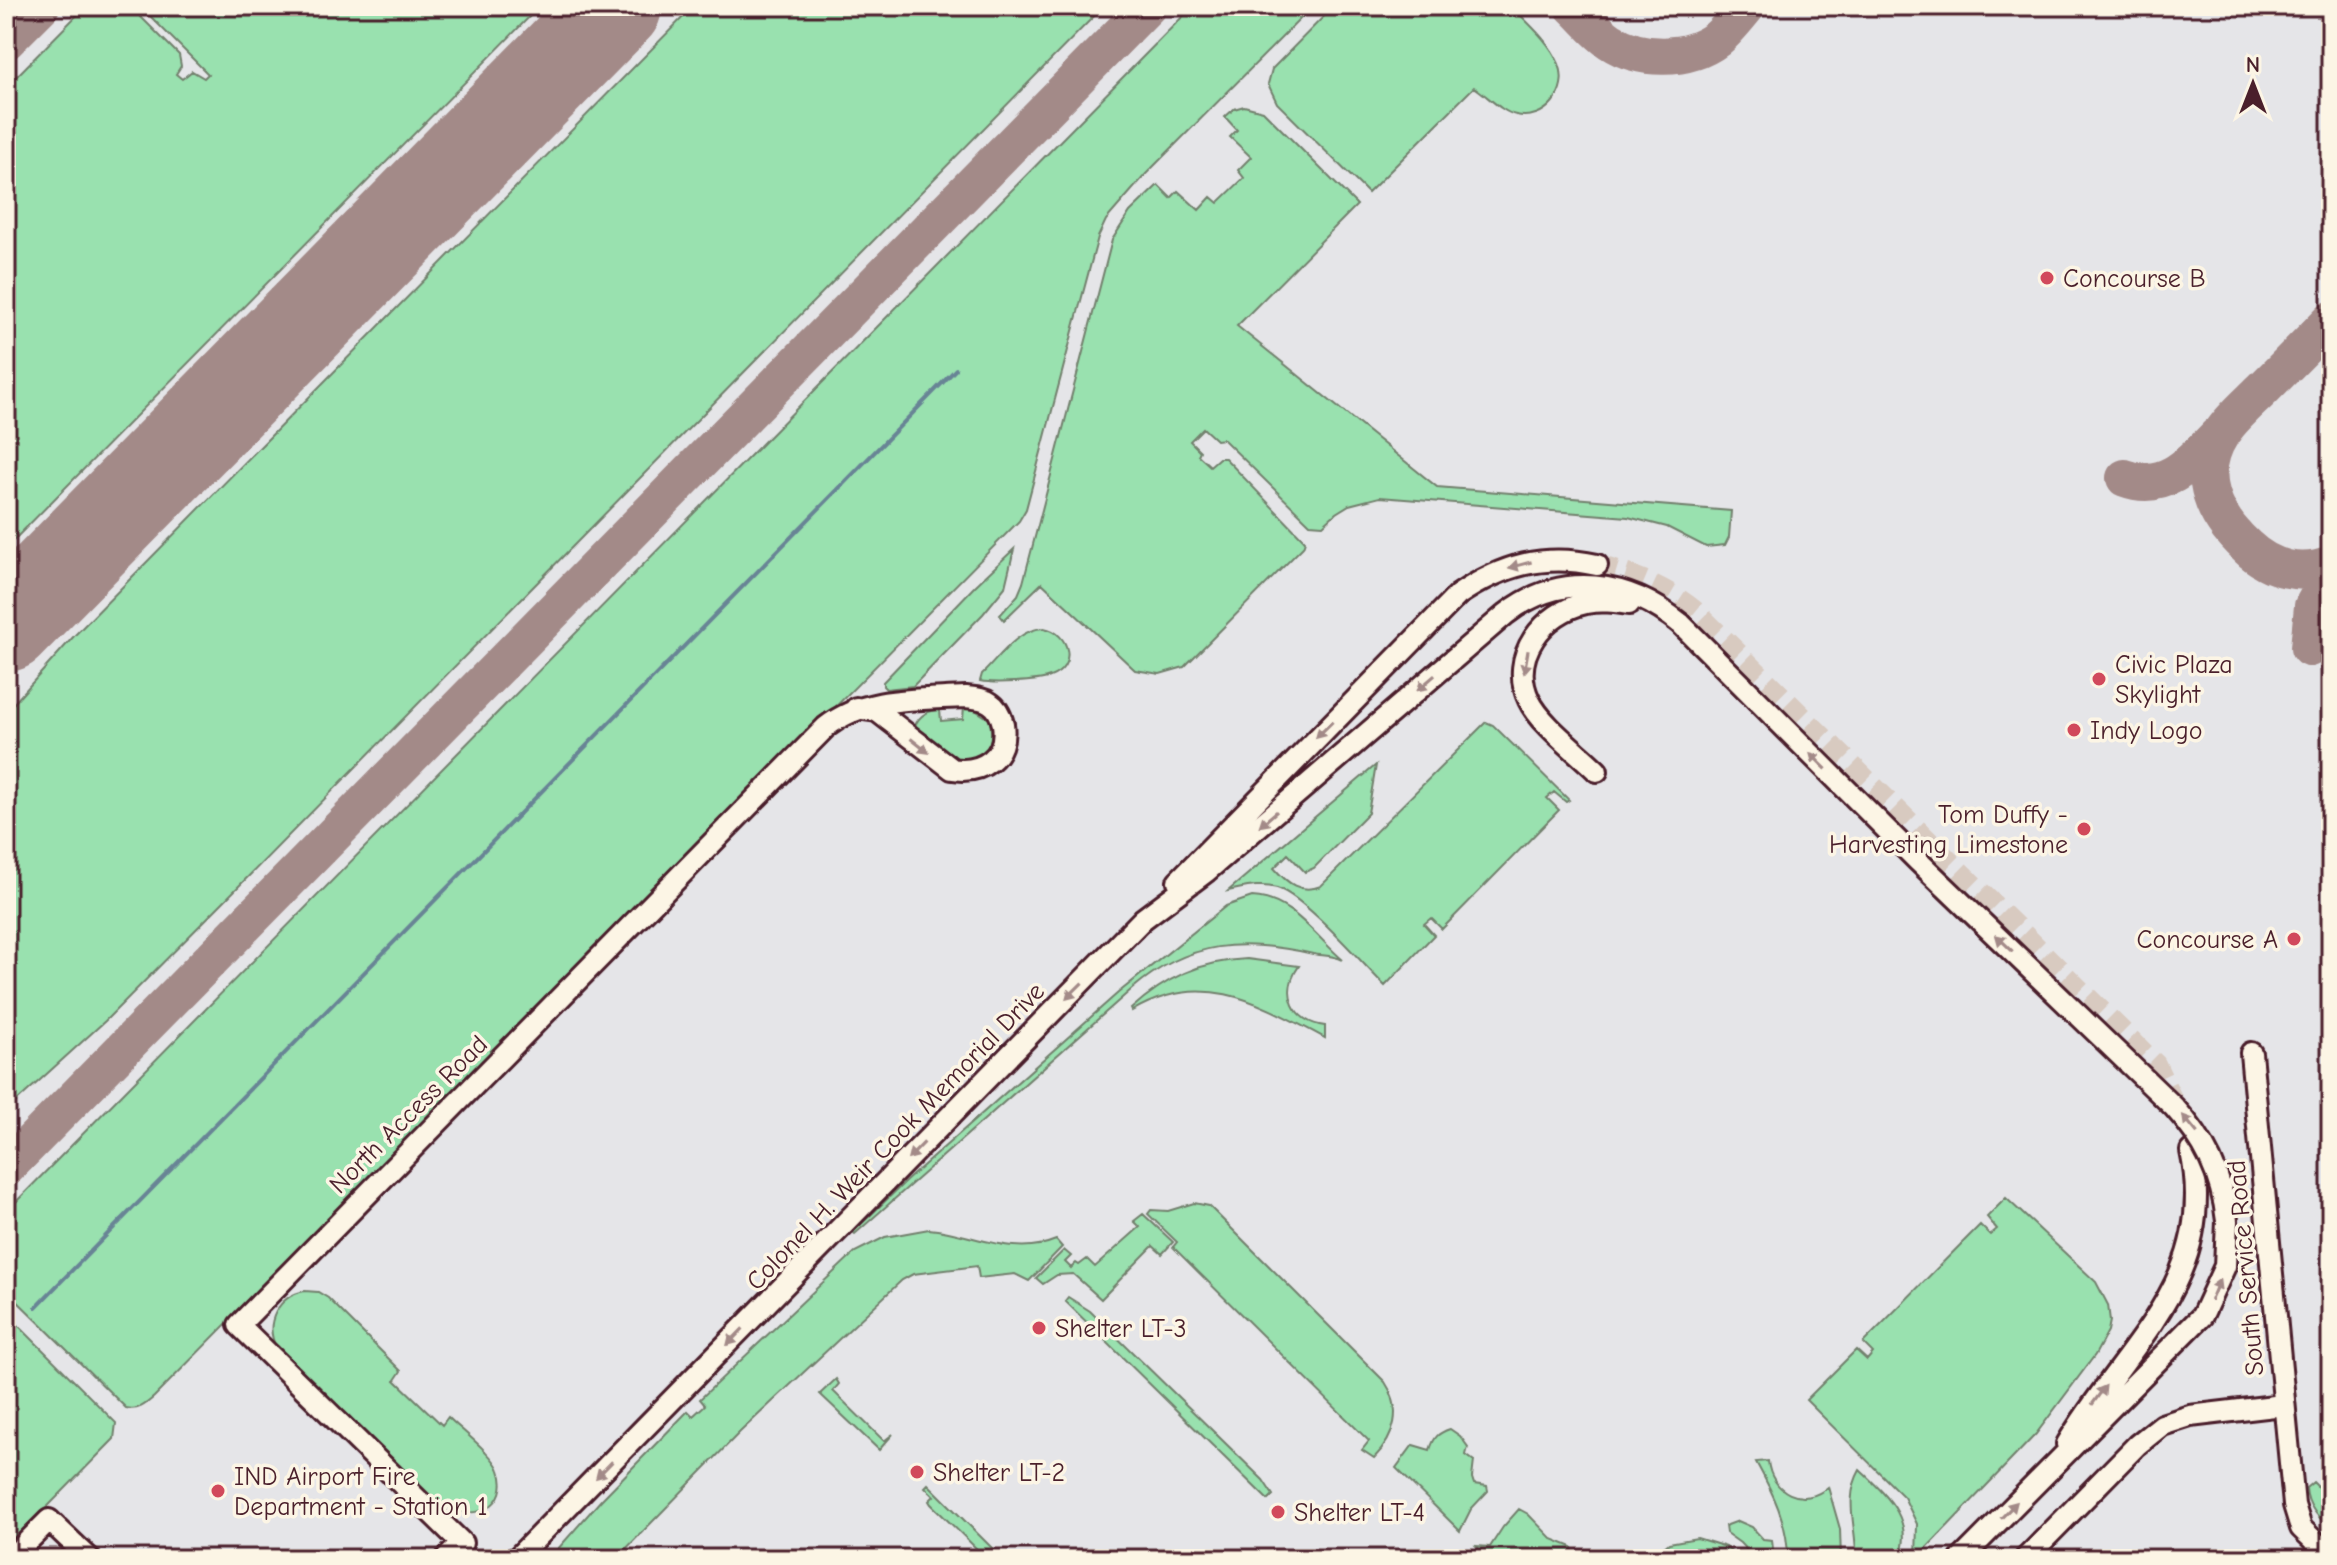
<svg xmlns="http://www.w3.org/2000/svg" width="2337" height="1565" viewBox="0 0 2337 1565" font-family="'Comic Neue',sans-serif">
<rect width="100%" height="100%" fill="#fcf5e5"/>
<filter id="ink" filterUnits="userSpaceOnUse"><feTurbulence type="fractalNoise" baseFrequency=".0125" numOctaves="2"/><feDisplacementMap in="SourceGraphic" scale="16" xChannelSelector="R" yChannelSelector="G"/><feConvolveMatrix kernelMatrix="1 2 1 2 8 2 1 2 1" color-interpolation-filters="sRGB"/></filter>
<g filter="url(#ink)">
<path fill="#e5e5e8" d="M 6,6 L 2331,6 L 2331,1559 L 6,1559 Z"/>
<path fill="#99e1af" stroke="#72806d" stroke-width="2" d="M 86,6 L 130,6 L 179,55 L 181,66 L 176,74 L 182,79 L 192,71 L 204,78 L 208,74 L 140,6 L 540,6 L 6,548 L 6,87 Z
M 694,6 L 1104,6 L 236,889 L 105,1021 L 6,1111 L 6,712 L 75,635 Z
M 1193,6 L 1313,6 L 1146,174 L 1106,220 L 1098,237 L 1083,293 L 1026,509 L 1019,521 L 154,1397 C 145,1405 138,1411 126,1408 L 6,1290 L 6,1212 Z
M 1334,6 L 1511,6 C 1528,23 1550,42 1559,64 C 1570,91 1545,122 1516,115 C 1501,112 1487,95 1474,87 L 1368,193 L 1277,103 L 1268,84 L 1272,69 Z
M 1244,106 L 1263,111 L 1357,205 L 1237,326 L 1437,487 L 1731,511 L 1729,537 L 1725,545 L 1706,547 L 1667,527 L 1628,517 L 1380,497 L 1349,505 L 1336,513 L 1323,525 L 1310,524 L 1223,439 L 1216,440 L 1203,428 L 1190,441 L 1200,451 L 1198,455 L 1210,466 L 1219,458 L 1225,458 L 1305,541 L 1303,547 L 1184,667 L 1160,674 L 1135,670 L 1042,583 L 1004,620 L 1000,615 L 1018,595 L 1023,583 L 1112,240 L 1130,212 L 1158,185 L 1171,198 L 1178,191 L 1199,210 L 1211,197 L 1218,203 L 1244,178 L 1238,170 L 1251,157 L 1230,137 L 1237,130 L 1225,117 L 1234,109 Z
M 1014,549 L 1005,587 L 983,614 L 913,686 L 886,689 L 883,686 L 883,682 L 975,586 Z
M 1044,628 C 1070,633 1078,667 1050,677 C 1037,682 994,684 980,681 L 982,674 C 1000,657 1017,629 1044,628 Z
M 964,707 L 972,708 L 989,719 C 996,739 986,767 960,760 C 945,756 930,741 918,731 L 915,726 C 919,715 929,710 940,710 L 941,721 L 963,719 Z
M 1486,722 L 1493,725 L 1569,800 L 1566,802 L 1554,792 L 1547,798 L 1559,810 L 1442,929 L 1431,918 L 1424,924 L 1434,935 L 1385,986 C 1362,963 1305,897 1277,888 C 1259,883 1244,888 1228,891 L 1376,765 L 1368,813 L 1314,868 L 1305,872 L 1288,854 L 1274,868 C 1287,883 1300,894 1321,886 Z
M 1252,897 C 1291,898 1315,936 1343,960 C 1332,955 1323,956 1313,954 C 1243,938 1189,940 1132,989 L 855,1234 L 853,1232 L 906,1181 L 1118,993 L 1226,906 Z
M 1247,959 L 1299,966 C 1280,993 1293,1022 1325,1026 L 1325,1038 C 1261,1004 1204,968 1132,1011 L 1131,1009 C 1165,978 1200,961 1247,959 Z
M 2006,1198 L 2096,1282 L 2108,1305 L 2110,1321 L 2108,1331 L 2095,1355 L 2036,1434 L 1916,1559 L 1917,1524 L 1904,1497 L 1806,1400 L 1856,1350 L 1867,1360 L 1873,1353 L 1863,1343 L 1980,1225 L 1990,1235 L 1997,1229 L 1987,1217 Z
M 1194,1203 L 1209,1206 L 1385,1382 C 1403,1409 1395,1437 1374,1458 L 1362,1450 L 1369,1441 L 1173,1247 L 1177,1242 L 1148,1214 L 1151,1210 L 1168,1211 Z
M 1143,1214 L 1173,1242 L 1162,1254 L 1153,1246 L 1101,1299 L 1073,1274 L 1057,1275 L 1043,1284 L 1036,1278 L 1064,1250 L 1071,1256 L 1065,1262 L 1071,1268 L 1076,1263 L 1079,1265 L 1087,1259 L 1095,1267 L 1140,1227 L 1134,1221 Z
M 929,1229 C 973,1233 1013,1258 1056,1240 L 1062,1247 L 1029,1281 L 1015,1274 L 979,1278 L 977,1266 L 913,1274 L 902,1280 L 740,1432 L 616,1559 L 549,1559 L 601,1500 L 688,1411 L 693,1416 L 705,1405 L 700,1399 L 855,1252 L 885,1237 Z
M 305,1291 L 318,1292 L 328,1298 L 401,1371 L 395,1380 L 442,1425 L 448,1417 C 461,1430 494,1455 499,1470 C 512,1505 474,1523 447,1506 C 416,1489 393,1463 368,1438 C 337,1408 306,1378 276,1347 C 264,1323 278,1296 305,1291 Z
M 1068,1297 L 1090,1311 L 1263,1480 L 1273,1495 L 1268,1500 L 1065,1301 Z
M 6,1313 L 116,1423 L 114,1439 L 6,1549 Z
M 836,1379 L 839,1384 L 833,1391 L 884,1441 L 893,1434 L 879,1450 L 820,1394 Z
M 1450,1429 L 1460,1436 L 1468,1447 L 1466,1455 L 1474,1461 L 1472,1478 L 1474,1484 L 1487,1486 L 1488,1491 L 1471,1509 L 1460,1531 L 1396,1468 L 1413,1445 L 1430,1450 C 1434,1437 1438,1433 1450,1429 Z
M 1768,1461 C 1771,1492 1803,1509 1828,1487 L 1840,1529 L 1841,1559 L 1788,1559 C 1788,1523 1773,1493 1756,1462 Z
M 1860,1470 C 1886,1495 1916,1520 1899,1559 L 1856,1559 C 1857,1527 1843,1500 1860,1470 Z
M 2313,1482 L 2331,1500 L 2331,1529 C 2318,1517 2307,1506 2306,1488 Z
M 928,1484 L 1003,1559 L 987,1559 L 931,1504 L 929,1501 L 934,1496 L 925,1487 Z
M 1519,1509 L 1528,1514 L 1552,1539 L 1572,1547 L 1574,1559 L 1489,1559 L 1476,1546 L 1490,1547 L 1503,1527 Z
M 1738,1521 L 1752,1527 L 1763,1539 L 1772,1540 L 1774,1559 L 1755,1559 L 1740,1543 L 1726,1533 L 1725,1526 Z
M 1697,1538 L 1726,1547 L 1739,1559 L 1650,1559 L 1669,1543 Z"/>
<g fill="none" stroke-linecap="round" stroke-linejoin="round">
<path stroke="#688495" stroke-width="4" d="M 36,1307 L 956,369
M 6,1340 L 10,1335"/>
<path stroke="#a38a88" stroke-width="38" d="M 1573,6 C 1585,17 1596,32 1610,41 C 1640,61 1688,61 1717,39 C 1728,30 1738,17 1747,6
M 6,41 L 41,6
M 2331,320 C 2308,344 2285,367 2262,390 C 2248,404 2231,418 2221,434 C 2194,476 2214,517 2247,547 C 2270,569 2301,577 2331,565
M 2125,478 C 2165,493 2191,463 2217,436
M 6,633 L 170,463
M 2309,648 L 2313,606 L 2331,573
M 6,1168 L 1148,6"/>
<path stroke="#a38a88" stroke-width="94" d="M 6,625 L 615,6"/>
<path stroke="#d8cac0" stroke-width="20" stroke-dasharray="20 10" stroke-linecap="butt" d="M 1597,565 C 1635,575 1667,587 1697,612 L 2156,1064 L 2179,1113"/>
<g stroke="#4a1f2b" stroke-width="26">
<path id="minor" d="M 1597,771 C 1577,751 1541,725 1529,700 C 1508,656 1544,612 1586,603 C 1601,600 1615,602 1629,604
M 1178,881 L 1458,595 C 1502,565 1544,553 1597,565
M 2251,1053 L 2294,1505 L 2301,1528 L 2331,1557
M 2067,1444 C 2126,1344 2219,1279 2191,1151
M 10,1559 L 49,1520 L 90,1559
M 446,1559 L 462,1543 L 239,1325 L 826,727 C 865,696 918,700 966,697 C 974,698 983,698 990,703 C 998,708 1001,716 1003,724 C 1008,757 982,774 952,769 L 877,711 L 856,708
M 516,1559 L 1143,919 L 1207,871 L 1506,614 C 1562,570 1629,581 1681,624
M 1961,1559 L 2202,1316 L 2225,1266 L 2227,1221
M 2025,1559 L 2137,1445 L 2162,1425 L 2190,1416 L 2283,1405"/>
</g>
<use href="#minor" stroke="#fcf5e5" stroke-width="20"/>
<g stroke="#4a1f2b" stroke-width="26" stroke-linecap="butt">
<path id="minor-bridge" d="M 1681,624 L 1918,861 L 2174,1107 C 2205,1141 2222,1175 2227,1221"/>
</g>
<use href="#minor-bridge" stroke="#fcf5e5" stroke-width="20"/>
</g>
<defs><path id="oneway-solid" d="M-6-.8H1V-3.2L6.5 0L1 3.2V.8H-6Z" transform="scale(2)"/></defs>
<g fill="#a38a88">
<use href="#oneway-solid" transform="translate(1520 565) rotate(165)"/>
<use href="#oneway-solid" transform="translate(1526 662) rotate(100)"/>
<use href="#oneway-solid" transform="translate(1426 683) rotate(139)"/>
<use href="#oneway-solid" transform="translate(1324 730) rotate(135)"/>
<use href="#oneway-solid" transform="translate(920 746) rotate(38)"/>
<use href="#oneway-solid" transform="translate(1818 761) rotate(-135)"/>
<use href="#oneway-solid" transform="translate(1268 819) rotate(139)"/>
<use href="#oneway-solid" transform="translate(2004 943) rotate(-136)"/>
<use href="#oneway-solid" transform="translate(1074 991) rotate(135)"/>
<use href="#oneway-solid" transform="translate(2190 1124) rotate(-129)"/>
<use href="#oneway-solid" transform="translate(916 1151) rotate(134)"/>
<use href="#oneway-solid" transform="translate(2215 1290) rotate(-67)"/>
<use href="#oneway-solid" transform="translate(735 1337) rotate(134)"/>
<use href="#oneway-solid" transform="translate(2099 1395) rotate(-54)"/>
<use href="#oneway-solid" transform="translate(604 1470) rotate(134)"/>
<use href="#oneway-solid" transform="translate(2009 1510) rotate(-46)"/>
</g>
</g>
<g fill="#d1495b" stroke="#fcf5e5" stroke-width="3">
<circle cx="2047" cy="278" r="8"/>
<circle cx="2099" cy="679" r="8"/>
<circle cx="2074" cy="730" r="8"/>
<circle cx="2084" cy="829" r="8"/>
<circle cx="2294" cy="939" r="8"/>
<circle cx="1039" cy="1328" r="8"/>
<circle cx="917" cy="1472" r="8"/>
<circle cx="218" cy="1491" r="8"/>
<circle cx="1278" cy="1512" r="8"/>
</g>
<g text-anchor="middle" stroke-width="7" stroke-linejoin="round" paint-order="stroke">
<g font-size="26" fill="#4a1f2b" stroke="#fcf5e5" text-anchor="start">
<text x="2063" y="287">Concourse B</text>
<text x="2115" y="673">Civic Plaza<tspan x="2115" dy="30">Skylight</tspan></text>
<text x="2090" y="739">Indy Logo</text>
<text x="2068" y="823" text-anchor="end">Tom Duffy -<tspan x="2068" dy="30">Harvesting Limestone</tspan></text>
<text x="2278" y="948" text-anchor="end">Concourse A</text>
<text x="1055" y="1337">Shelter LT-3</text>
<text x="933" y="1481">Shelter LT-2</text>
<text x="234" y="1485">IND Airport Fire<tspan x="234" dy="30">Department - Station 1</tspan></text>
<text x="1294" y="1521">Shelter LT-4</text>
</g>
<g font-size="26" fill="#4a1f2b" stroke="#fcf5e5">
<text transform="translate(408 1114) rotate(-45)" y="9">North Access Road</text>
<text transform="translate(895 1136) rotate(-46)" y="9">Colonel H. Weir Cook Memorial Drive</text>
<text transform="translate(2245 1268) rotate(-95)" y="9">South Service Road</text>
</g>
</g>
<rect width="2337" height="1565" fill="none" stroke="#fcf5e5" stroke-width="32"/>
<rect x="16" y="16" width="2305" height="1533" fill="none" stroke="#4a1f2b" stroke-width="3" filter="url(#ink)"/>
<g transform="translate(2253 84)" stroke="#fcf5e5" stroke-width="6" paint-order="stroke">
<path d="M0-6L14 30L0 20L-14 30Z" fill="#4a1f2b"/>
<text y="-12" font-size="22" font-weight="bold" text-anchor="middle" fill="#4a1f2b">N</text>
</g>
</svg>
